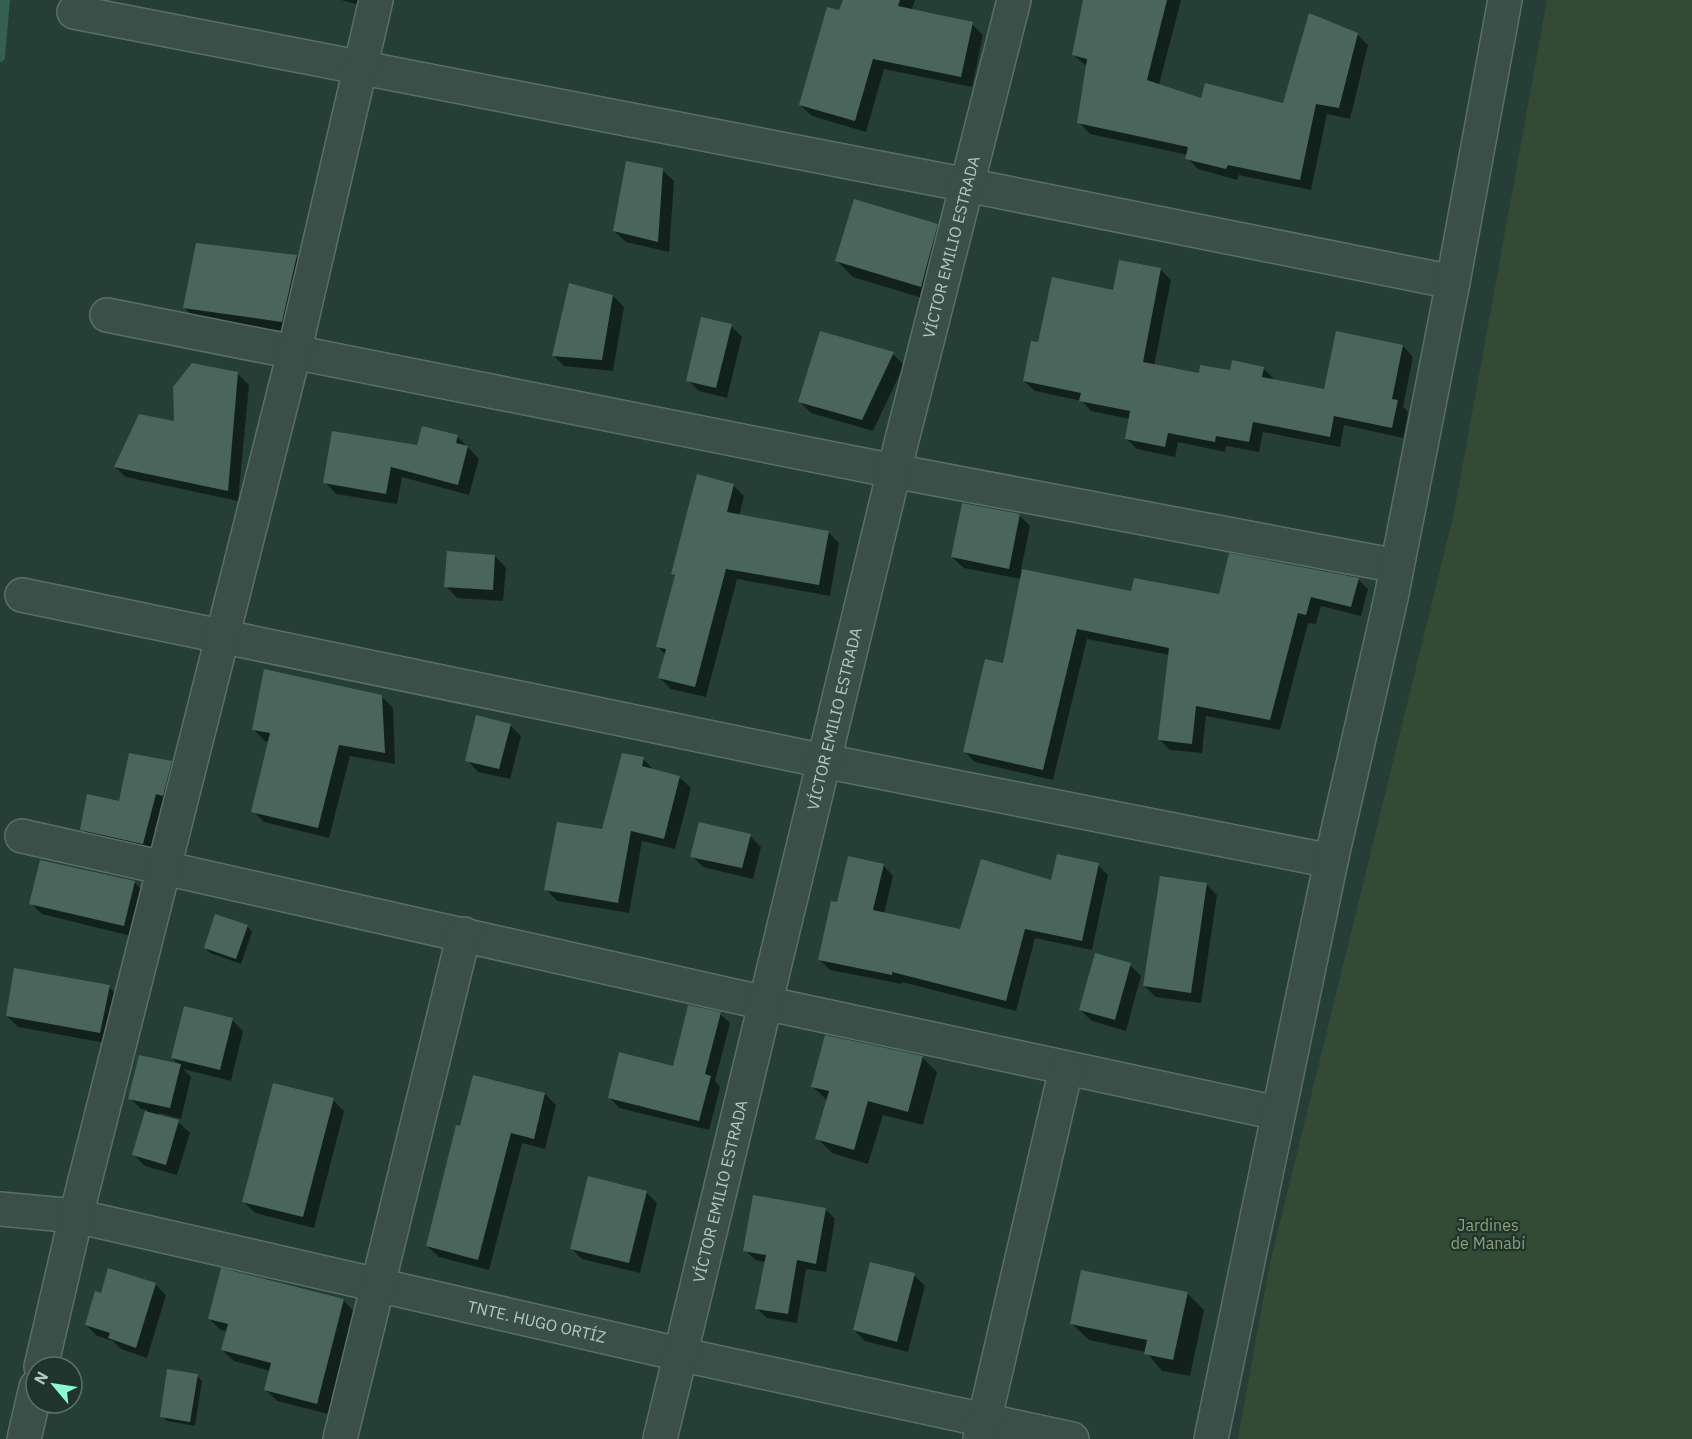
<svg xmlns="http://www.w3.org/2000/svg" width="1692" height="1439" viewBox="0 0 1692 1439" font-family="'IBM Plex Sans',sans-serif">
<rect width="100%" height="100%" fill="#253f36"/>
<path fill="#334b34" d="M 1547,0 L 1692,0 L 1692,1439 L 1238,1439 L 1270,1263 L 1454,513 Z"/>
<path fill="#0007" d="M 341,0 L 369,0 L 367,7 Z
M 845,0 L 915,0 L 911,11 L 972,24 L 983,35 L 972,87 L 884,69 L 866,132 L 812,116 L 800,105 Z
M 1084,0 L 1181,0 L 1159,85 L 1202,100 L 1284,105 L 1357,34 L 1368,45 L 1350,119 L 1327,114 L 1311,190 L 1239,175 L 1237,180 L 1198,169 L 1187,158 L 1188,155 L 1090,134 L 1079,122 L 1088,67 L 1073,55 Z
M 662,170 L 674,181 L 669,252 L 626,242 L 614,231 Z
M 937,225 L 954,242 L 938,303 L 853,277 L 836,260 Z
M 197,245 L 297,257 L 308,268 L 292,332 L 195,319 L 184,307 Z
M 1160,269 L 1171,280 L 1154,366 L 1200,375 L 1263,368 L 1274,379 L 1273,381 L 1325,391 L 1403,346 L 1413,357 L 1403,407 L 1408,412 L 1403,438 L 1344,425 L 1340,447 L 1263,432 L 1259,452 L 1226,446 L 1225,452 L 1178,442 L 1175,457 L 1137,449 L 1126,439 L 1130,419 L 1091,411 L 1082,401 L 1035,391 L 1024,381 L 1039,344 L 1114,291 Z
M 613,296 L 624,307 L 613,371 L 564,366 L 553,355 Z
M 731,326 L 742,337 L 727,398 L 699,391 L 688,380 Z
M 893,354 L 904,365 L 873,431 L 811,413 L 800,402 Z
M 237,373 L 249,385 L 238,501 L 126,477 L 115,467 L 176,423 Z
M 457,436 L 479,459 L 469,495 L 402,477 L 397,504 L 336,494 L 325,482 L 419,447 Z
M 733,485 L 744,496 L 739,516 L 828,532 L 839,543 L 830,596 L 737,579 L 706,697 L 671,689 L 660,678 L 666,655 L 658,647 L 676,577 L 673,574 Z
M 1019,515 L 1030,526 L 1021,570 L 1132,592 L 1220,596 L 1358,579 L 1368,589 L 1361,616 L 1321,606 L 1316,624 L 1308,623 L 1280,730 L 1206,716 L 1202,753 L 1170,750 L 1160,740 L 1170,655 L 1087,639 L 1053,780 L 975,762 L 964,751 L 1004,664 L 1021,579 L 964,568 L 952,557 Z
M 495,556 L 506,568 L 503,601 L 457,598 L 446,586 Z
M 382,697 L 393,708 L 395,764 L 350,756 L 329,838 L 264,822 L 253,811 L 270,742 L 265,741 L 254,730 Z
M 510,725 L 521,736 L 510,779 L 478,772 L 467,760 Z
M 643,759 L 654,770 L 679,777 L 691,788 L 675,849 L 642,841 L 629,913 L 557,901 L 546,889 L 603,831 Z
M 171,762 L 182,773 L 154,854 L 93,840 L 82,829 L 120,803 Z
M 750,836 L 761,847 L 753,879 L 703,867 L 692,856 Z
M 883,865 L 893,876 L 884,914 L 962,931 L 1052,882 L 1098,865 L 1108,875 L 1092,950 L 1035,938 L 1016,1011 L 902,982 L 902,984 L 830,970 L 820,960 L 838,904 Z
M 134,882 L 145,893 L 135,937 L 42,914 L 31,903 Z
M 1206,884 L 1217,895 L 1201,1003 L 1156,997 L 1144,986 Z
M 247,926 L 252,932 L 241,964 L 210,953 L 205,948 Z
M 1130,965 L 1141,976 L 1126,1031 L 1092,1021 L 1080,1010 Z
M 109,987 L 120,998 L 111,1044 L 18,1027 L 7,1016 Z
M 720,1014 L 730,1023 L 715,1081 L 720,1087 L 709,1130 L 619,1108 L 610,1098 L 674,1067 Z
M 232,1020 L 243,1031 L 231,1081 L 183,1069 L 191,1077 L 181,1119 L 159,1113 L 158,1116 L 178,1122 L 190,1133 L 177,1175 L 145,1166 L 134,1155 L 147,1110 L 141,1109 L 130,1098 L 181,1066 L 172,1058 Z
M 922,1057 L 937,1072 L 923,1125 L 883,1115 L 868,1164 L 832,1153 L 817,1138 L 828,1101 L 813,1087 Z
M 545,1094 L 556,1105 L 545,1149 L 522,1143 L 489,1270 L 439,1257 L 427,1246 L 461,1128 Z
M 333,1100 L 344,1111 L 314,1228 L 255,1213 L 244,1202 Z
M 646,1192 L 657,1203 L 640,1273 L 582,1259 L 571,1248 Z
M 825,1209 L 835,1219 L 826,1272 L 806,1269 L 797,1323 L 767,1318 L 757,1309 L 766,1262 L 755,1260 L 745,1250 Z
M 914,1275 L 925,1286 L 908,1352 L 865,1341 L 854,1330 Z
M 155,1284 L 166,1295 L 147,1358 L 121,1349 L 113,1341 L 97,1336 L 86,1325 L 102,1295 Z
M 1187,1293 L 1204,1310 L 1190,1376 L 1162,1371 L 1146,1352 L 1089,1340 L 1072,1324 Z
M 343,1300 L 354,1311 L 328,1414 L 277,1401 L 265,1389 L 270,1371 L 234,1361 L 222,1350 L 227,1331 L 221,1330 L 209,1319 Z
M 197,1376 L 202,1381 L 195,1426 L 167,1421 L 162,1416 Z"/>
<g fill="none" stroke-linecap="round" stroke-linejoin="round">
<path stroke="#345f51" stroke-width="10" d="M 0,57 L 5,0"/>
</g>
<path fill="#49655c" d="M 843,0 L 900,0 L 898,6 L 973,22 L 961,77 L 873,59 L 855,121 L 799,105 L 827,7 L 839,10 Z
M 1083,0 L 1167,0 L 1147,80 L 1201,98 L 1205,83 L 1283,103 L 1309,13 L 1358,33 L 1339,108 L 1316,104 L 1300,180 L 1228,165 L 1226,169 L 1185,159 L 1188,147 L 1077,123 L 1087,59 L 1072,55 Z
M 626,161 L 663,168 L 658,242 L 613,231 Z
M 854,199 L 938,224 L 921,287 L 835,261 Z
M 196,243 L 297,255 L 282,322 L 183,308 Z
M 1119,260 L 1161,268 L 1143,362 L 1199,373 L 1200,365 L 1230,370 L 1232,360 L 1264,367 L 1262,377 L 1324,389 L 1336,331 L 1403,345 L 1392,399 L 1398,400 L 1392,428 L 1334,416 L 1330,437 L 1253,422 L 1249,442 L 1216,436 L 1215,442 L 1168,433 L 1165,447 L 1125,439 L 1130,411 L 1079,401 L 1081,393 L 1023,381 L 1031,341 L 1038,342 L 1052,277 L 1113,290 Z
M 569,283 L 613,295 L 602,360 L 552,356 Z
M 701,317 L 732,324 L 716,388 L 686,381 Z
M 820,331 L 894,352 L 862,420 L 798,402 Z
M 192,363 L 238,372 L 228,491 L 114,467 L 139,414 L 174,421 L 173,387 Z
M 422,426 L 458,435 L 456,443 L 468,446 L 458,485 L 391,467 L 386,494 L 323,483 L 332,431 L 417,445 Z
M 697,474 L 734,484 L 727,512 L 829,531 L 819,585 L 726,569 L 695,687 L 658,678 L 666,649 L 656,647 L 675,575 L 671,574 Z
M 962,503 L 1020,514 L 1009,569 L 951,557 Z
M 447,551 L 495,555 L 493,590 L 444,587 Z
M 1229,553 L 1359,578 L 1351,607 L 1311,597 L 1306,615 L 1298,613 L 1270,720 L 1196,706 L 1192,744 L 1158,740 L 1169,648 L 1077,629 L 1043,770 L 963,752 L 985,659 L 1003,663 L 1022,569 L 1131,591 L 1134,578 L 1219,594 Z
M 264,669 L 382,695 L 385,753 L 339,745 L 318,828 L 251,812 L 270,733 L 252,730 Z
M 476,715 L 511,724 L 499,769 L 465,761 Z
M 129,753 L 172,761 L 163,796 L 156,794 L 143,844 L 80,830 L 87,794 L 119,801 Z
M 622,753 L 644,757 L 642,766 L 680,776 L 664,839 L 631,831 L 618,903 L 544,890 L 557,822 L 602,829 Z
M 699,822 L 751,834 L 742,868 L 690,857 Z
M 1057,854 L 1099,863 L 1082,941 L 1025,929 L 1006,1001 L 892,972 L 892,975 L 818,960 L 831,901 L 837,902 L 848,856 L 884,864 L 873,910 L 960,929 L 981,859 L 1051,880 Z
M 40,860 L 135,881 L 124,926 L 29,904 Z
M 1160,876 L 1207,883 L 1191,993 L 1143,986 Z
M 215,914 L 248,925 L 236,959 L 204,948 Z
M 1095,953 L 1131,963 L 1115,1020 L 1079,1010 Z
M 14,968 L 110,985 L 100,1033 L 6,1016 Z
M 688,1005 L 721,1012 L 705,1074 L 711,1076 L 699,1121 L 608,1098 L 619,1052 L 673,1066 Z
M 184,1006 L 233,1018 L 220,1070 L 171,1058 Z
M 825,1035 L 923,1056 L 908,1112 L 868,1101 L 854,1150 L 815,1139 L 829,1091 L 811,1087 Z
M 139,1055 L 181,1064 L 170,1108 L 128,1099 Z
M 473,1075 L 545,1093 L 534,1139 L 511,1133 L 478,1260 L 426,1246 L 456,1125 L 460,1126 Z
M 273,1083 L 334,1098 L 303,1217 L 242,1202 Z
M 145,1111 L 179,1120 L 166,1165 L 132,1155 Z
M 588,1176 L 647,1191 L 629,1263 L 570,1249 Z
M 753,1195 L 826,1208 L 816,1264 L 797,1260 L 788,1314 L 755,1309 L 766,1255 L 743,1251 Z
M 870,1262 L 915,1273 L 897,1342 L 853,1330 Z
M 108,1268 L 156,1283 L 136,1348 L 108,1338 L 110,1333 L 85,1325 L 95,1291 L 101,1293 Z
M 221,1268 L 344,1299 L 317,1404 L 264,1390 L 271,1363 L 221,1350 L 228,1324 L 208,1319 Z
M 1081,1270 L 1188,1292 L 1173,1360 L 1144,1354 L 1147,1340 L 1070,1324 Z
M 167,1369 L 198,1374 L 190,1422 L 160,1417 Z"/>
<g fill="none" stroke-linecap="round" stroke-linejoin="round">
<g stroke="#5a6f68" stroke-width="36">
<g id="minor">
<path d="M 74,12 L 967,185 L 1453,282"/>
<path d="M 107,315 L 894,471 L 1397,566"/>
<path d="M 22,595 L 824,761 L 1331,861"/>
<path d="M 22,836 L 765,1003 L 1277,1113"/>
<path id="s1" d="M 0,1209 L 76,1216 L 679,1354 L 1072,1439"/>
<path d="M 41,1367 L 76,1216 L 294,353 L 376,0"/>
<path d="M 24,1439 L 36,1387"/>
<path d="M 340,1439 L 464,934"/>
<path id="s2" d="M 660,1439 L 894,471 L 1014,0"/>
<path d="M 980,1439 L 1066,1069"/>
<path d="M 1211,1439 L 1331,861 L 1391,598 L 1453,282 L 1505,0"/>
</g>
</g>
<use href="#minor" stroke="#394f48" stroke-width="33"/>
</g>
<g text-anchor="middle" stroke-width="4.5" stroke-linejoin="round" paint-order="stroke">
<g font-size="16" fill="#b5c9c3" stroke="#1e342d">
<text dy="6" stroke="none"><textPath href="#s2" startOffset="1227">VÍCTOR EMILIO ESTRADA</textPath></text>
<text dy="6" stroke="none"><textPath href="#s2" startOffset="741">VÍCTOR EMILIO ESTRADA</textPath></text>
<text dy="6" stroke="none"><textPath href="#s2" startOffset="255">VÍCTOR EMILIO ESTRADA</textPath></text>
<text dy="6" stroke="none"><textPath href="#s1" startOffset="549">TNTE. HUGO ORTÍZ</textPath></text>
</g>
<g font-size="16" fill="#919f73" stroke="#1e342d">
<text x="1488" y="1231">Jardines<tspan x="1488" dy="18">de Manabí</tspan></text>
</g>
</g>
<g transform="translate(54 1385) rotate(299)"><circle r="28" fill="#1e342d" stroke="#5a7069" stroke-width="1.5"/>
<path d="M0-4.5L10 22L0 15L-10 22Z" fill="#8cf7d8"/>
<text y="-9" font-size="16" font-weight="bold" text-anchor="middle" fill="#b5c9c3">N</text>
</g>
</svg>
